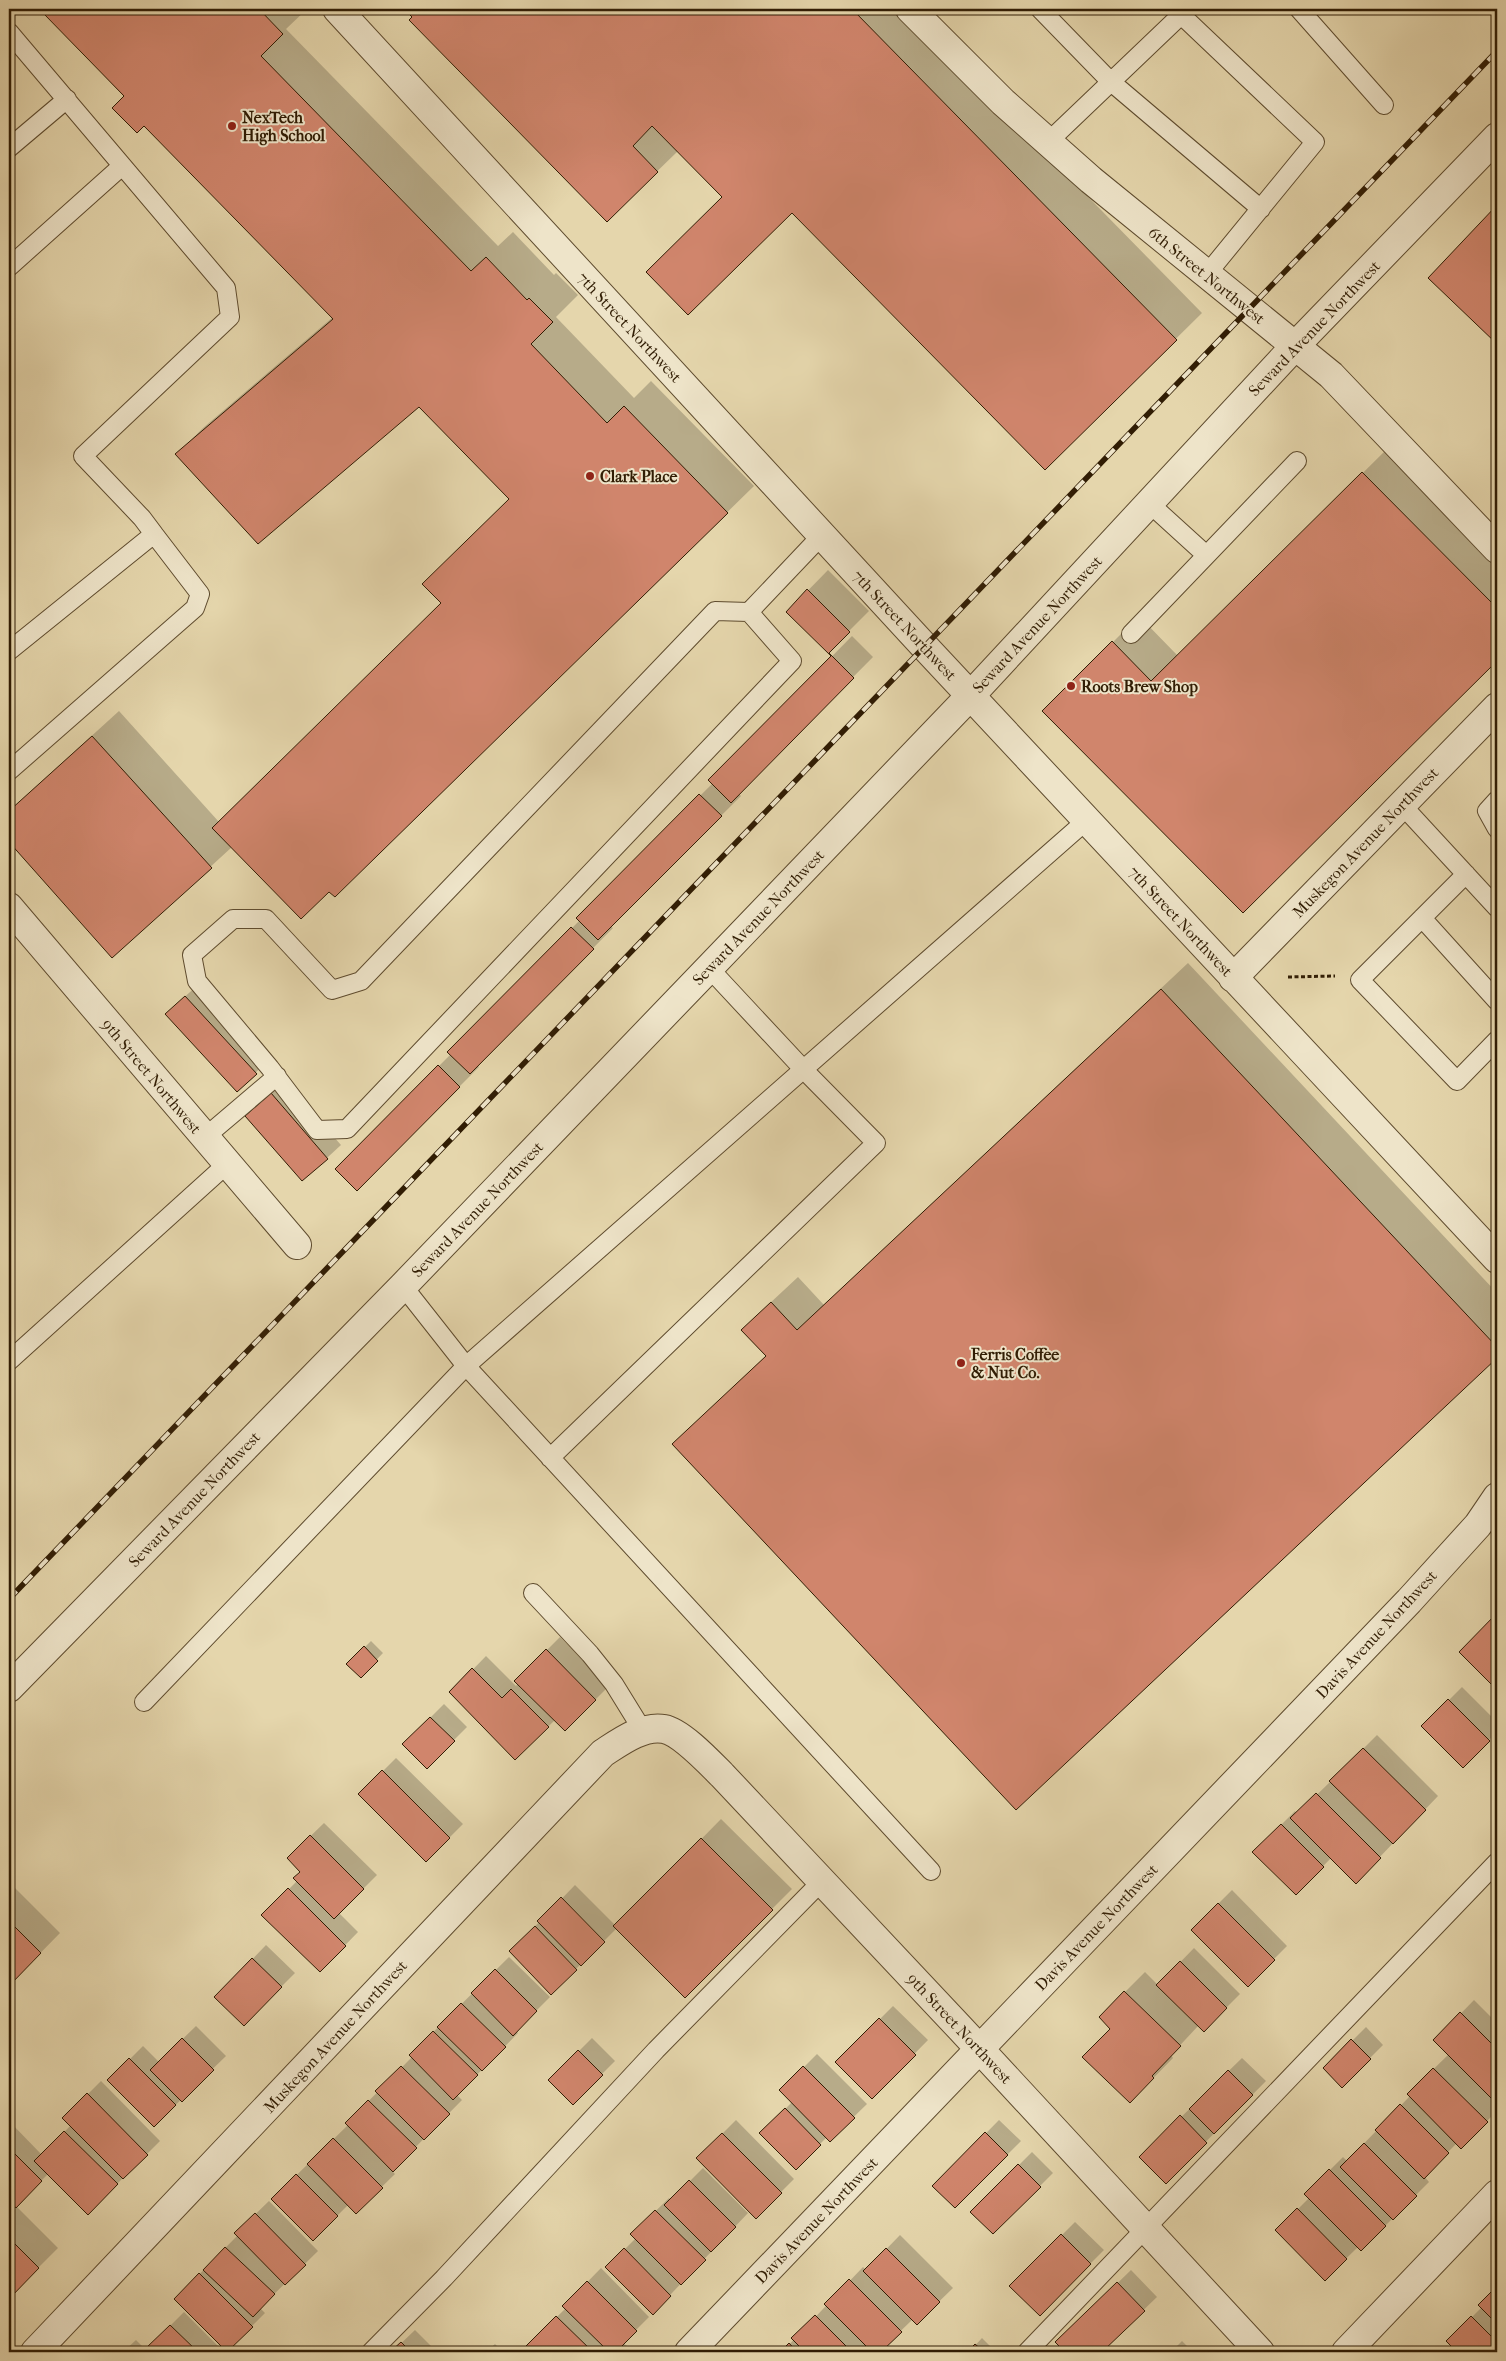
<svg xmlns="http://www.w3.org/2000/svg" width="1506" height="2361" viewBox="0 0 1506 2361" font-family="'IM FELL French Canon',serif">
<rect width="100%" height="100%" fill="#e5d6ac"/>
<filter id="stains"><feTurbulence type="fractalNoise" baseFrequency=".004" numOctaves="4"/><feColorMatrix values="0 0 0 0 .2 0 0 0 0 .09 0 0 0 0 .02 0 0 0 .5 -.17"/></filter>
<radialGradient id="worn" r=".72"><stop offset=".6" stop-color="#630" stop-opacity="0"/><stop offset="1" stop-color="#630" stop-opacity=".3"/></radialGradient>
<path fill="#0003" d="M 51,9 L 307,9 L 286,29 L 498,246 L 513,232 L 554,275 L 556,273 L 578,295 L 556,317 L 634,398 L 651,381 L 754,486 L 335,896 L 329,890 L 232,847 L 113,956 L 9,840 L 9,811 L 119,711 L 219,822 L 443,603 L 510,499 L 419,405 L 177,454 L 203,428 L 333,317 L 46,14 Z
M 405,9 L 904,9 L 1202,313 L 1045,468 L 792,211 L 724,197 L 678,151 L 607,220 Z
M 1497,207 L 1497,342 L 1430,277 Z
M 1389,447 L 1497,555 L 1497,659 L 1243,911 L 1044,711 L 1139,616 L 1178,656 Z
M 828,570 L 869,611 L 828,652 L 787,612 Z
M 852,636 L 873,657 L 738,793 L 741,796 L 610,926 L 613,928 L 477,1065 L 479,1067 L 357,1189 L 336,1169 L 451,1054 L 449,1052 L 580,920 L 577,918 L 713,783 L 710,780 Z
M 1188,963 L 1497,1293 L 1497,1356 L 1016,1808 L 674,1444 L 766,1356 L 769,1304 L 798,1277 L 824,1305 Z
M 199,984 L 269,1060 L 237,1090 L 180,1001 Z
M 285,1081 L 341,1145 L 303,1180 L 260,1103 Z
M 1497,1615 L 1497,1685 L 1495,1687 L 1460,1652 Z
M 560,1637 L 609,1686 L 565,1730 L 555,1720 L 516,1758 L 451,1692 L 486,1656 L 516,1686 L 518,1683 L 516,1681 Z
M 371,1641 L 383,1653 L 361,1676 L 348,1664 Z
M 1462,1687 L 1497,1722 L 1497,1732 L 1463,1766 L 1423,1726 Z
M 444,1704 L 467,1727 L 427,1767 L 404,1744 Z
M 1377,1735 L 1438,1796 L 1356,1882 L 1331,1858 L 1296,1894 L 1254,1852 L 1295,1811 L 1297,1814 L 1331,1781 Z
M 396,1758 L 463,1824 L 426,1861 L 360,1794 Z
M 721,1819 L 792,1889 L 685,1996 L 617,1928 L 552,1993 L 511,1951 L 575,1885 L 616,1926 Z
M 324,1823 L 377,1875 L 339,1913 L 358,1932 L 320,1971 L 263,1915 L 297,1881 L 301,1872 L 288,1858 Z
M 9,1882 L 60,1933 L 9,1985 Z
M 1232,1890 L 1287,1946 L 1248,1985 L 1192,1930 Z
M 266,1945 L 295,1973 L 244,2024 L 216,1997 Z
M 1194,1948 L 1240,1994 L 1204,2030 L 1199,2025 L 1171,2055 L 1173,2058 L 1130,2102 L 1112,2029 L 1100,2017 L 1145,1972 L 1158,1985 Z
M 509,1957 L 550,1997 L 516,2031 L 518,2033 L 457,2095 L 462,2100 L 392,2171 L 395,2174 L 356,2212 L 349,2204 L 313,2240 L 272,2199 L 348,2125 L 347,2123 L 412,2057 L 410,2055 Z
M 1474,2000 L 1497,2023 L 1497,2100 L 1495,2103 L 1497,2106 L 1497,2111 L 1461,2147 L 1457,2143 L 1424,2176 L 1429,2182 L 1361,2250 L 1358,2247 L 1325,2279 L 1277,2230 L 1309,2198 L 1306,2194 L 1343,2157 L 1347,2161 L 1410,2096 L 1408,2094 L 1449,2054 L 1435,2040 Z
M 893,2006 L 928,2040 L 872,2097 L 837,2062 Z
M 196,2026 L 226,2056 L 154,2126 L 109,2080 L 143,2046 L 159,2062 Z
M 1366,2027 L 1383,2045 L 1342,2086 L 1325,2068 Z
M 592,2038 L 615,2061 L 573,2103 L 550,2080 Z
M 817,2054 L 867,2104 L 830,2140 L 827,2137 L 796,2168 L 761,2134 L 792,2102 L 781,2090 Z
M 1242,2058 L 1266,2081 L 1166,2182 L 1141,2156 Z
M 101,2081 L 160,2141 L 88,2213 L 48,2174 L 16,2206 L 58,2248 L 9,2297 L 9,2121 L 42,2155 L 71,2125 L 64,2118 Z
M 736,2120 L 794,2179 L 756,2217 L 698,2158 Z
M 999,2120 L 1021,2141 L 955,2207 L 934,2186 Z
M 1032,2152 L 1053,2173 L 993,2233 L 972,2212 Z
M 703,2168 L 748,2213 L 653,2313 L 607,2267 L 636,2238 L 632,2234 L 669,2198 L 671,2200 Z
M 269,2201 L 318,2251 L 260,2308 L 265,2313 L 227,2351 L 175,2299 L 238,2235 L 236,2233 Z
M 1075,2222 L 1104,2250 L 1040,2314 L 1011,2286 Z
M 900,2235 L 953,2288 L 917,2323 L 913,2319 L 879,2352 L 871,2350 L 869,2352 L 782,2352 L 863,2267 L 866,2270 Z
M 601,2268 L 649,2317 L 623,2343 L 627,2346 L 621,2352 L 521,2352 L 566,2308 L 564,2306 Z
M 1131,2270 L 1157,2297 L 1100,2352 L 1067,2352 L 1057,2342 Z
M 1497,2288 L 1497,2352 L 1446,2352 L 1452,2346 L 1448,2341 L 1482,2307 L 1480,2305 Z
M 184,2312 L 220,2348 L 216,2352 L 152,2352 L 148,2348 Z
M 415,2330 L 436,2351 L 392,2352 Z
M 982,2338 L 996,2352 L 969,2352 Z
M 136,2340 L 148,2352 L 123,2352 Z
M 1182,2341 L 1193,2352 L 1171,2352 Z
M 495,2344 L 503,2352 L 486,2352 Z"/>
<path fill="#d0856c" stroke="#311d04" d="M 49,9 L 259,9 L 283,34 L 261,56 L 471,271 L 486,257 L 527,300 L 529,298 L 553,322 L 531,344 L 607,423 L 624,406 L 728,513 L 335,897 L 329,892 L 301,919 L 212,828 L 441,603 L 422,584 L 509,499 L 419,407 L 258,544 L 175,454 L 333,319 L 144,126 L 137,133 L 112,108 L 124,96 L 44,14 Z
M 404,9 L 852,9 L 1177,340 L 1045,470 L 792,213 L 688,315 L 646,272 L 722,197 L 652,126 L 633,146 L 658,172 L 607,222 L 409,20 L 412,17 Z
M 1497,205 L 1497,344 L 1428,278 Z
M 1362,472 L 1497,608 L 1497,661 L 1243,913 L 1042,711 L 1112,641 L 1151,681 Z
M 807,589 L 850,632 L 829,653 L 854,678 L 731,803 L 708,780 L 831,656 L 786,612 Z
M 92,736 L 212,868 L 112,958 L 9,842 L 9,811 Z
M 699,794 L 722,816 L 598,940 L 576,918 Z
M 571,927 L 594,949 L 470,1074 L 447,1052 Z
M 1161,989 L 1497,1347 L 1497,1358 L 1016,1810 L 672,1444 L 766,1356 L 741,1330 L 771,1302 L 797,1330 Z
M 185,996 L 257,1074 L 237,1092 L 165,1014 Z
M 438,1065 L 460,1087 L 357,1191 L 335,1169 Z
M 271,1093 L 328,1159 L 302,1181 L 245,1116 Z
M 1497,1613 L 1497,1686 L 1495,1688 L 1459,1652 Z
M 364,1646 L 378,1661 L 361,1678 L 346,1664 Z
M 546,1649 L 596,1700 L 565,1731 L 514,1681 Z
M 472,1668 L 502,1698 L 511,1689 L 549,1727 L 515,1760 L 449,1692 Z
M 1448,1699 L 1490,1741 L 1463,1768 L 1421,1726 Z
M 430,1717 L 455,1741 L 427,1769 L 402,1744 Z
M 1363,1748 L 1426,1810 L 1393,1844 L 1329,1781 Z
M 382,1770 L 450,1838 L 426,1862 L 358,1794 Z
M 1316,1793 L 1381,1858 L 1356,1884 L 1290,1818 Z
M 1281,1824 L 1324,1867 L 1296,1895 L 1252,1852 Z
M 310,1835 L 364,1889 L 334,1919 L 293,1878 L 300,1872 L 287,1858 Z
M 701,1838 L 773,1910 L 685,1998 L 613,1926 Z
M 288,1888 L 346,1946 L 320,1972 L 261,1915 Z
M 561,1897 L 605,1942 L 581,1966 L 537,1921 Z
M 1218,1903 L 1275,1960 L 1248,1987 L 1191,1930 Z
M 9,1921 L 41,1953 L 9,1986 Z
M 535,1926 L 577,1970 L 551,1995 L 509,1951 Z
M 252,1958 L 282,1987 L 244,2026 L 214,1997 Z
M 1180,1961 L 1227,2008 L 1204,2032 L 1156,1985 Z
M 495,1969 L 537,2011 L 513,2036 L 471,1993 Z
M 1124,1991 L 1181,2046 L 1152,2076 L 1154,2078 L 1130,2103 L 1082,2057 L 1110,2029 L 1099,2017 Z
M 461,2003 L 506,2047 L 482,2071 L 437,2027 Z
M 1460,2012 L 1497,2049 L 1496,2103 L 1433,2040 Z
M 879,2018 L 916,2055 L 872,2099 L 835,2062 Z
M 433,2031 L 478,2075 L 453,2100 L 409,2055 Z
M 182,2038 L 214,2070 L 182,2102 L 150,2070 Z
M 1351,2039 L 1371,2059 L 1342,2088 L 1323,2068 Z
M 578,2050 L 603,2075 L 573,2105 L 548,2080 Z
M 129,2058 L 176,2105 L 154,2127 L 107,2080 Z
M 401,2066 L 450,2114 L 424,2140 L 375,2091 Z
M 803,2066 L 855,2118 L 830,2142 L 779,2090 Z
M 1433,2068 L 1488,2122 L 1461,2149 L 1407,2094 Z
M 1228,2070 L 1253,2095 L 1214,2134 L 1189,2109 Z
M 87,2093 L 148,2155 L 123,2179 L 62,2118 Z
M 368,2100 L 417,2148 L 393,2172 L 345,2123 Z
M 1400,2104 L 1449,2153 L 1424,2179 L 1375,2130 Z
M 785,2108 L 821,2145 L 796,2170 L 759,2133 Z
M 1180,2115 L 1207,2143 L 1166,2184 L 1139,2157 Z
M 64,2131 L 118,2184 L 88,2215 L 34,2161 Z
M 985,2132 L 1008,2155 L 955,2208 L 932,2186 Z
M 722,2133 L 782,2193 L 756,2219 L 696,2158 Z
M 333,2138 L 383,2188 L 356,2214 L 307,2164 Z
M 1364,2143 L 1417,2196 L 1393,2220 L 1340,2167 Z
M 9,2148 L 42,2181 L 16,2208 L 9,2200 Z
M 1018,2164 L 1041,2187 L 993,2234 L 970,2212 Z
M 1329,2169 L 1386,2226 L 1361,2251 L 1304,2194 Z
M 296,2174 L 338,2216 L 313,2241 L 271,2199 Z
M 689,2180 L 736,2227 L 711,2252 L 664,2205 Z
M 1297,2208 L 1347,2259 L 1325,2281 L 1275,2230 Z
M 655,2210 L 706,2260 L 681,2285 L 630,2234 Z
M 255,2213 L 306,2265 L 285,2285 L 234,2233 Z
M 1061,2234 L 1091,2264 L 1040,2316 L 1009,2286 Z
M 9,2238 L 39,2268 L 9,2299 Z
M 225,2247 L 275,2294 L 253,2317 L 203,2270 Z
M 624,2248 L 671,2296 L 653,2315 L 605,2267 Z
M 886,2248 L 940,2302 L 917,2325 L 863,2271 Z
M 199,2273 L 253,2327 L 227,2352 L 174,2299 Z
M 849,2279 L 902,2332 L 881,2352 L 872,2352 L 824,2304 Z
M 587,2281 L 637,2331 L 616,2352 L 609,2352 L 562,2306 Z
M 1117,2282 L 1145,2311 L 1102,2352 L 1065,2352 L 1055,2342 Z
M 1497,2286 L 1497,2324 L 1478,2305 Z
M 815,2315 L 852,2352 L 805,2352 L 791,2338 Z
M 556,2316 L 593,2352 L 520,2352 Z
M 1471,2316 L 1497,2342 L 1497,2352 L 1457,2352 L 1446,2341 Z
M 170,2325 L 198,2352 L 151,2352 L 146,2348 Z
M 401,2342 L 411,2352 L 390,2352 Z
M 789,2343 L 797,2352 L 780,2352 Z
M 975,2344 L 984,2352 L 967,2352 Z"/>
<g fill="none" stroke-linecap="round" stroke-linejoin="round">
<g stroke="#5e4b2e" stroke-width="20">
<path id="service" d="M 1040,9 L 1110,81 L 1261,209
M 1175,9 L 1315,142 L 1207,274
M 1299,9 L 1384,105
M 9,32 L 226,288 L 230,317 L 83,456 L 142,518 L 154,534 L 9,651
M 1048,142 L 1181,15
M 9,148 L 67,99
M 9,267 L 122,166
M 1149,503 L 1205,554
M 749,612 L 715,611 L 361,981 L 332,990 L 266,919 L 233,919 L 192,955 L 197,981 L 270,1068 L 317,1130 L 347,1129 L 792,661 L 749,612 L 822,535
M 1131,634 L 1297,461
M 9,771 L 195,608 L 200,594 L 154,534
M 1497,800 L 1487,811 L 1497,829
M 1402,805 L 1497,908
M 1466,874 L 1360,980 L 1457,1081 L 1497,1040
M 1422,918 L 1497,1001
M 204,1138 L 277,1076
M 403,1286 L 466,1366 L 1087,820
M 9,1361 L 227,1164
M 550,1458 L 876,1143 L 804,1070 L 709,968
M 533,1593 L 590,1654 L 614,1684 L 643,1731
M 144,1702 L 466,1366 L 931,1871
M 371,2352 L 444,2278 L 656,2050 L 822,1881
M 1027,2352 L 1497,1862"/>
</g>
<g stroke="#5e4b2e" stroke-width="30">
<path id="minor" d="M 337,9 L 924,646 L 1497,1259
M 9,907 L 297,1245
M 1233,978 L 1497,707
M 35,2352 L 603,1753 C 620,1742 643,1725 664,1729 C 681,1732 710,1763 722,1775 L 960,2028 L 1260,2352
M 689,2352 L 1409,1601 L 1478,1525 L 1497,1497
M 1346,2352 L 1497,2194"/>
</g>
<g stroke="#5e4b2e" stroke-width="30">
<path id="tertiary" d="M 910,9 L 1003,102 L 1091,180 L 1331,375 L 1497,549
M 9,1688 L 403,1286 L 709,968 L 971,695 L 1295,346 L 1497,137"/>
</g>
<path stroke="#311d04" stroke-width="3" stroke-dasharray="4 2.5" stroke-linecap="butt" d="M 1288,977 L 1335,976"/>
<use href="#service" stroke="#eee4c9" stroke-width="18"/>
<use href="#minor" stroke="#eee4c9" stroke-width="28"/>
<use href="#tertiary" stroke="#eee4c9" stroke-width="28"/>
<g stroke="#311d04" stroke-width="5.5">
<path id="rail" d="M 9,1599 L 1497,51"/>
</g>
<use href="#rail" stroke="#eee4c9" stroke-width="4" stroke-dasharray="11" stroke-linecap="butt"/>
</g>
<g fill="#8f2418" stroke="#eee4c9" stroke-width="2">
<circle cx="232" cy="126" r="5"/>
<circle cx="590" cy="476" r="5"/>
<circle cx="1071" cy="686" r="5"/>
<circle cx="961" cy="1363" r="5"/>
</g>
<g text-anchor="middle" stroke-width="4" stroke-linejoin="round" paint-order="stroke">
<g font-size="16" font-weight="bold" fill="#311d04" stroke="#eee4c9" text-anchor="start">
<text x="242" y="123">NexTech<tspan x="242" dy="18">High School</tspan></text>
<text x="600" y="482">Clark Place</text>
<text x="1081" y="692">Roots Brew Shop</text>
<text x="971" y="1360">Ferris Coffee<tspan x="971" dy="18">&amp; Nut Co.</tspan></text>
</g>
<g font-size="16" fill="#311d04" stroke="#eee4c9">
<text transform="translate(1207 275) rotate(39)" y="6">6th Street Northwest</text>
<text transform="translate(630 327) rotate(47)" y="6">7th Street Northwest</text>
<text transform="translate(1314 328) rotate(-46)" y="6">Seward Avenue Northwest</text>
<text transform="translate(1037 624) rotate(-47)" y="6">Seward Avenue Northwest</text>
<text transform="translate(905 625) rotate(47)" y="6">7th Street Northwest</text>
<text transform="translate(1365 842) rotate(-46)" y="6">Muskegon Avenue Northwest</text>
<text transform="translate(758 917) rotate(-46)" y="6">Seward Avenue Northwest</text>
<text transform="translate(1181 921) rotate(47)" y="6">7th Street Northwest</text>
<text transform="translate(152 1076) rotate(50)" y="6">9th Street Northwest</text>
<text transform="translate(477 1209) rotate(-46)" y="6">Seward Avenue Northwest</text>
<text transform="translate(194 1499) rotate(-46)" y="6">Seward Avenue Northwest</text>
<text transform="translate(1376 1634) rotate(-47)" y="6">Davis Avenue Northwest</text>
<text transform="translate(1096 1927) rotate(-46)" y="6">Davis Avenue Northwest</text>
<text transform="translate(960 2028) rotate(47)" y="6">9th Street Northwest</text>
<text transform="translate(335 2036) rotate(-47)" y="6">Muskegon Avenue Northwest</text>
<text transform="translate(816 2220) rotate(-46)" y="6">Davis Avenue Northwest</text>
</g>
</g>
<rect width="1506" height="2361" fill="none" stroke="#e5d6ac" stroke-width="30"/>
<rect x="10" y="10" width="1486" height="2341" fill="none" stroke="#311d04" stroke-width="2.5"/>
<rect x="15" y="15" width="1476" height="2331" fill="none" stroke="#311d04"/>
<rect width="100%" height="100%" filter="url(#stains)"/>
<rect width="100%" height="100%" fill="url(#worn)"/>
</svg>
